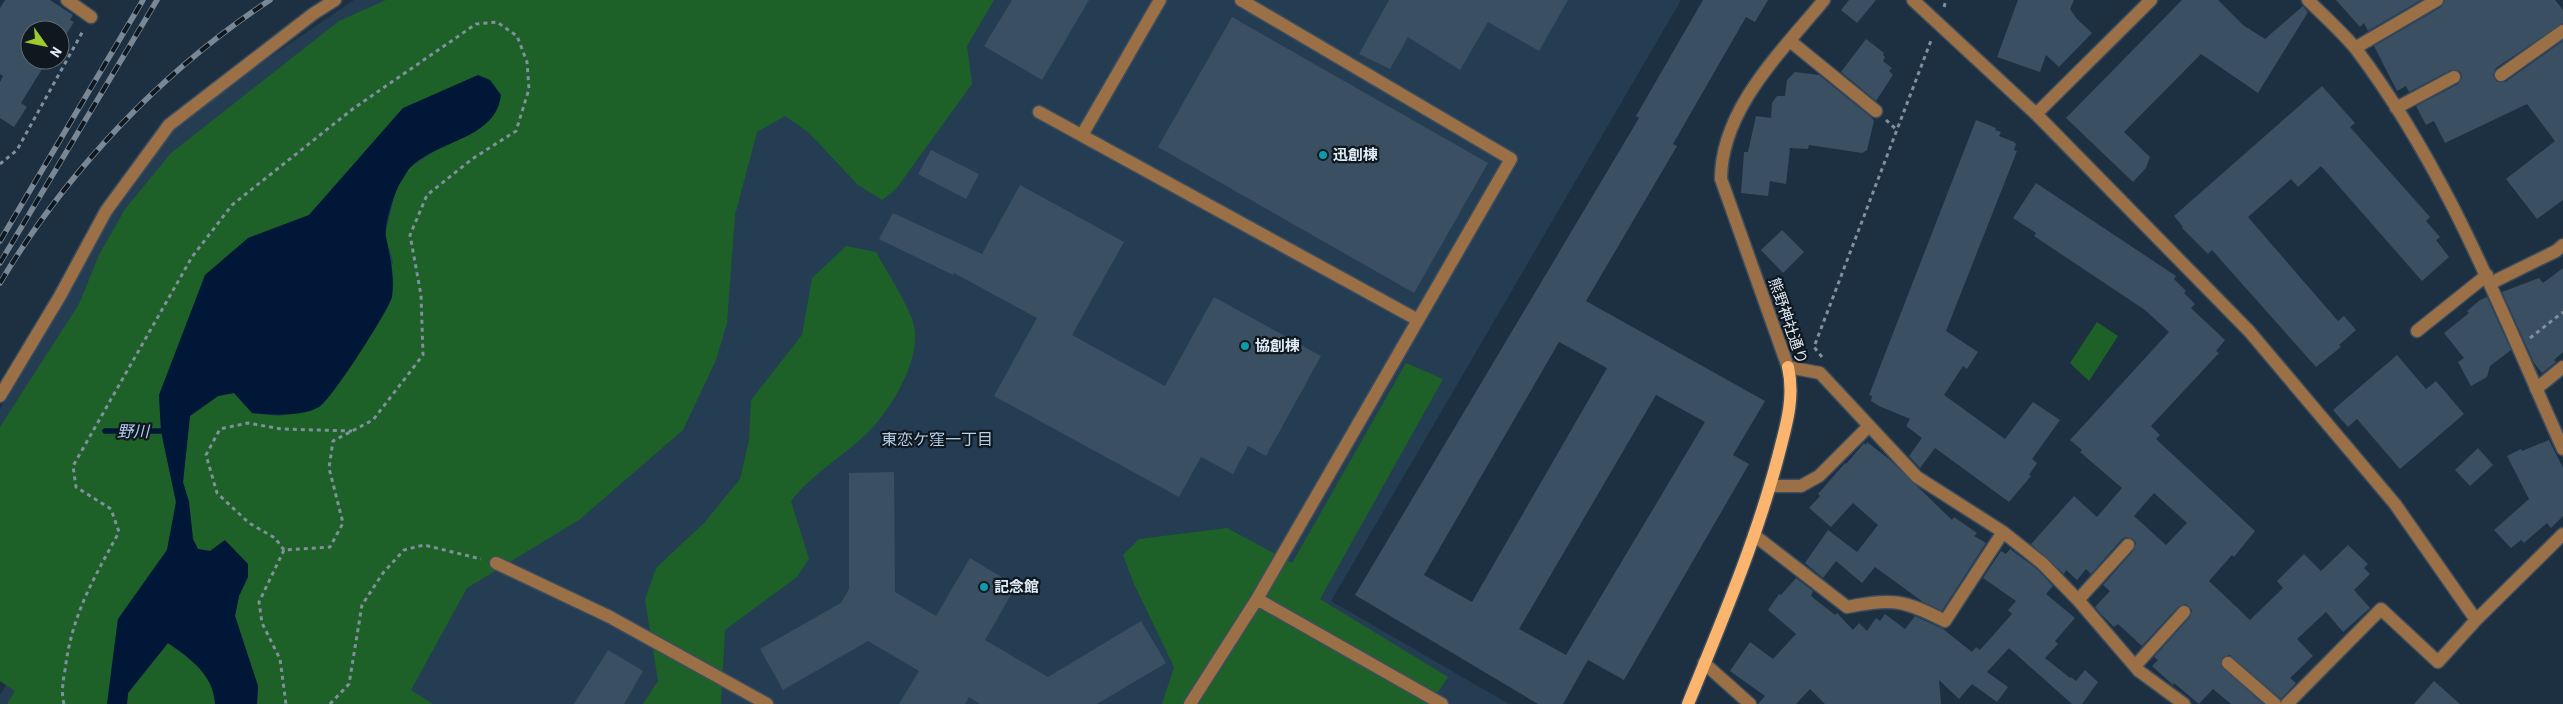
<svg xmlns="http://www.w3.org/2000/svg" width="2563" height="704" viewBox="0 0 2563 704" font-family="'Roboto Condensed','Noto Sans JP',sans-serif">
<rect width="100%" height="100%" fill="#1d3041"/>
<path fill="#253d52" d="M 354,0 L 1681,0 L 1331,601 L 1509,704 L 0,704 L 0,695 L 13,674 L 0,667 L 0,409 L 61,305 L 117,201 L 165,136 L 248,72 Z"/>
<path fill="#1d6128" d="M 386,0 L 994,0 L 967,46 L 972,84 L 896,189 L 882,200 L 858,185 L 808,132 L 785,116 L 757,132 L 735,215 L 727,323 L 716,360 L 683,430 L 579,520 L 467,588 L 411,690 L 433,704 L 257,704 L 258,686 L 235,616 L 239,596 L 248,577 L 210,551 L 198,549 L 193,539 L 189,502 L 183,482 L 190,416 L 218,396 L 234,393 L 252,413 L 279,416 L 319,407 L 393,262 L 385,235 L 396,189 L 410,167 L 441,147 L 476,132 L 403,108 L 309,215 L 248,238 L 177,350 L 159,395 L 161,431 L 176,502 L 167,550 L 118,619 L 107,704 L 7,704 L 15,691 L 0,681 L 0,427 L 79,304 L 99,255 L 125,209 L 171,153 L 339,21 Z
M 846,246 L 876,252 C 888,274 903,296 912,319 C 926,354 890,412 865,435 C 841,458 812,474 791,501 L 809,559 L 797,577 L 725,630 L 721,704 L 643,704 L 658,681 L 645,600 L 656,568 L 704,523 L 740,479 L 749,440 L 751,400 L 802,335 L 812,278 Z
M 2097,322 L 2118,336 L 2089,381 L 2070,363 Z
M 1406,363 L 1443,379 L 1320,599 L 1448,677 L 1430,704 L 1162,704 L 1174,667 L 1134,584 L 1123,555 L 1139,539 L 1227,528 L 1292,563 Z
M 168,643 C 189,659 214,674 215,704 L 127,704 L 128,693 Z"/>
<path fill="#011737" d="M 478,75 L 490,80 L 501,95 C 496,139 438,140 411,167 C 407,170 405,176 402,180 C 395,190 384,224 386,237 C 390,257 395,276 392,297 C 389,310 330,402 319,407 C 302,417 270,415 252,413 L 234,393 L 218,396 L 190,416 L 183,482 L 189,502 L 193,539 L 198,549 L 210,551 L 225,540 L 248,564 L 248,577 L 239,596 L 235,616 L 258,686 L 257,704 L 215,704 C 214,675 190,658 168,643 L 128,693 L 127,704 L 107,704 L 118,619 L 167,550 L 176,502 L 161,431 L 159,395 L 205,275 L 248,238 L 309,215 L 403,108 Z"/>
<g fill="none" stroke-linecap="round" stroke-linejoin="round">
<path stroke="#011737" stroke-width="5.5" d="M 105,431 L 161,431"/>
</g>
<path fill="#3a4f61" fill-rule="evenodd" d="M 5,0 L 50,0 L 73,15 L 70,20 L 74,22 L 60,44 L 60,30 L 30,30 L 30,60 L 50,60 L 43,70 L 42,69 L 21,103 L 27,107 L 14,127 L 0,118 L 0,82 L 3,76 L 0,74 L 0,8 Z
M 1012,0 L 1089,0 L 1042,80 L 984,46 Z
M 1389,0 L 1568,0 L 1539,51 L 1488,22 L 1460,70 L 1408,37 L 1390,69 L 1359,54 Z
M 1703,0 L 1768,0 L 1755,22 L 1746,17 L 1673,144 L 1677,146 L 1586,301 L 1765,401 L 1733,455 L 1749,464 L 1624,680 L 1588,660 L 1563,704 L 1538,704 L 1355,595 L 1639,118 L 1636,116 ZM 1559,342 L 1607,368 L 1472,602 L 1424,575 ZM 1656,395 L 1705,422 L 1566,655 L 1519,629 Z
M 1849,0 L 1876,0 L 1857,23 L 1841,10 Z
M 2018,0 L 2074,0 L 2070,9 L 2077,19 L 2092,33 L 2059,67 L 2046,55 L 2040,72 L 1997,57 Z
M 2182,0 L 2218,0 L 2243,25 L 2265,39 L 2303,6 L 2308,12 L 2258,93 L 2201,54 L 2124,132 L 2150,157 L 2146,168 L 2133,182 L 2066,118 Z
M 2336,0 L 2421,0 L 2368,31 L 2364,23 L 2360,27 Z
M 2445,0 L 2555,0 L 2563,10 L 2563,23 L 2496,68 L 2493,75 L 2497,82 L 2505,82 L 2563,41 L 2563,200 L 2537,219 L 2506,179 L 2555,141 L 2527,104 L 2445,143 L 2434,121 L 2426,125 L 2416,106 L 2458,84 L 2462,78 L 2461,73 L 2458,70 L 2451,70 L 2409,92 L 2406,86 L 2397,91 L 2374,46 L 2441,7 Z
M 1232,17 L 1488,163 L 1414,293 L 1158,147 Z
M 1866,39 L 1884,53 L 1883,55 L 1885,57 L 1883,61 L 1892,68 L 1889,71 L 1893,75 L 1876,101 L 1841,72 Z
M 1795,72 L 1819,75 L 1871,117 L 1874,121 L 1867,150 L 1862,153 L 1809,145 L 1808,149 L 1790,148 L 1786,184 L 1770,181 L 1768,196 L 1741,193 L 1744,152 L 1748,152 L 1756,116 L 1771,118 L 1772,103 L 1777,96 L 1785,96 L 1787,80 Z
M 2322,86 L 2355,123 L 2350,127 L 2430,217 L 2426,221 L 2440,237 L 2436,240 L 2449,257 L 2422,281 L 2321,166 L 2298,187 L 2291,179 L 2248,217 L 2338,321 L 2344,316 L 2356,330 L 2339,345 L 2341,347 L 2316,367 L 2212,250 L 2208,254 L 2182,228 L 2183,227 L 2174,216 Z
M 1976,120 L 1996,128 L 1995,130 L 2001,132 L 1999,136 L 2014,142 L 2016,144 L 2014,150 L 2017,151 L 1946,331 L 1978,352 L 1967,369 L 1963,366 L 1944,395 L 2005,439 L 2033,402 L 2060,420 L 2032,459 L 2037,463 L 2029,475 L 2031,476 L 2009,502 L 1935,448 L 1920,468 L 1909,456 L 1922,438 L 1906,426 L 1910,419 L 1879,406 L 1871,401 L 1872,396 L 1869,395 Z
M 931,150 L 979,174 L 966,199 L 918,174 Z
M 2036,183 L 2176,276 L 2174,279 L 2186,291 L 2184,293 L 2195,304 L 2191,308 L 2225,340 L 2216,351 L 2219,353 L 2151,426 L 2160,435 L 2156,439 L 2255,531 L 2234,557 L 2232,555 L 2209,581 L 2250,620 L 2283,588 L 2277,581 L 2304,554 L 2321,571 L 2348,545 L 2368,564 L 2364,568 L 2370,574 L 2354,590 L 2370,608 L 2343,632 L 2326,612 L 2297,639 L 2313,656 L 2290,678 L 2296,683 L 2281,699 L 2230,655 L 2222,658 L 2221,666 L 2263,704 L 2231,704 L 2213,689 L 2199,704 L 2174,683 L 2173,685 L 2152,666 L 2158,660 L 2154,657 L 2190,617 L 2192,610 L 2186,604 L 2178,607 L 2142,646 L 2118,624 L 2114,627 L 2100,613 L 2095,607 L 2110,591 L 2103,585 L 2134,550 L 2136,543 L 2133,539 L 2126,537 L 2122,539 L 2091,574 L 2086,569 L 2077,580 L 2066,570 L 2064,574 L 2031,544 L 2074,496 L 2097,517 L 2122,488 L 2080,452 L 2082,450 L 2070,440 L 2169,332 L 2145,310 L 2034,236 L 2036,233 L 2013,218 ZM 2154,493 L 2187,523 L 2166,545 L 2134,516 Z
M 1020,185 L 1124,242 L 1072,335 L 1165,386 L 1214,297 L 1321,356 L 1266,456 L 1248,446 L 1233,474 L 1201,457 L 1179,497 L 994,396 L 1037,318 L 954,273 L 953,275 L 879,239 L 893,213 L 982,254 Z
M 1782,230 L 1804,252 L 1783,273 L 1761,250 Z
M 2563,268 L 2563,352 L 2554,360 L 2556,362 L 2542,373 L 2534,363 L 2502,292 L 2539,278 L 2543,283 Z
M 2487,297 L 2511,350 L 2490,366 L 2487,377 L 2471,386 L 2458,362 L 2464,358 L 2444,333 L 2469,313 L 2467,311 L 2480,300 Z
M 2397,355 L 2426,389 L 2436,381 L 2464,414 L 2400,469 L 2357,419 L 2348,427 L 2333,410 Z
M 2549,440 L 2563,468 L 2563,516 L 2551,528 L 2547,523 L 2524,543 L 2521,540 L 2511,548 L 2494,530 L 2529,499 L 2507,456 L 2521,449 L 2522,451 Z
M 1867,442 L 1889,459 L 1952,520 L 1954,517 L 1977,533 L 1974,536 L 1986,543 L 1942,611 L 1923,602 L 1875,567 L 1862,583 L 1836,561 L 1823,578 L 1805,563 L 1828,530 L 1857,552 L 1878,525 L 1853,503 L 1831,527 L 1809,508 L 1820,496 L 1818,494 L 1845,463 L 1846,464 L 1864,443 L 1866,445 Z
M 2478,448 L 2493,465 L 2470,486 L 2455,470 Z
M 894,472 L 895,592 L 936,616 L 970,558 L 1016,586 L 985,640 L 1048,677 L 1141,621 L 1166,663 L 1097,704 L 980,704 L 969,697 L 965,704 L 899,704 L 919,671 L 868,641 L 783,690 L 760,649 L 841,603 L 849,589 L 849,473 Z
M 2010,549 L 2037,569 L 2053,586 L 2046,594 L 2075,618 L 2055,641 L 2058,644 L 2045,658 L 2070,678 L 2071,677 L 2076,681 L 2085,670 L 2098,682 L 2082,704 L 2072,704 L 2009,648 L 1987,672 L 2008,687 L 1997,702 L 1972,684 L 1959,699 L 1939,680 L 1941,704 L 1825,704 L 1810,689 L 1796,704 L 1758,704 L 1765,696 L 1730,671 L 1750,642 L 1773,659 L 1796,634 L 1768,610 L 1779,594 L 1781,595 L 1796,578 L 1813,591 L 1811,596 L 1835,615 L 1837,613 L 1853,630 L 1859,623 L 1867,631 L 1876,618 L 1880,621 L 1885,614 L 1905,629 L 1915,616 L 1943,629 L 1972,652 L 1976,647 L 1980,650 L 2012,614 L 2008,610 L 2016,601 L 1983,578 L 2001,551 L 2006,554 Z
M 608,650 L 643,671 L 624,704 L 574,704 Z
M 2434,681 L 2460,704 L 2414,704 Z"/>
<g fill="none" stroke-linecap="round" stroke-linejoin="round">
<g stroke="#3c4e5e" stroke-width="15">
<path id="minor" d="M 67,0 L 91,17
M 1241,0 L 1511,159 L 1257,599 L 1442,704
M 1824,0 C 1782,51 1721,109 1721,179 L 1788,367 L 1820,373 L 1917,477 L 2003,532 L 2042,563 L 2078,600 L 2139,671 L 2184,704
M 1913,0 L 2036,114 L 2249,331 L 2395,504 L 2476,620
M 2308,0 C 2324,16 2342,32 2356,49 C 2448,171 2501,311 2563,449
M 1790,41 L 1876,111
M 2355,48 L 2437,0
M 2501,75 L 2563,31
M 2396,108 L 2454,77
M 1039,112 L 1418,320
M 2036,114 L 2151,0
M 1082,135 L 1160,0
M 2491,283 L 2556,251 L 2563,245
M 2417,331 L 2487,275
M 2536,389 L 2563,367
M 0,396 L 60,296 L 106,211 L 169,125 L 313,14 L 335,0
M 1770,486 L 1801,486 L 1819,476 L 1869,426
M 1754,535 L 1847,607 C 1893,598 1904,600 1945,621 L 2003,532
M 496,563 L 610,617 L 767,704
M 2078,600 L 2128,545
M 1704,663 L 1750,704
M 2228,663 L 2275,704
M 2135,666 L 2184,612
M 1190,704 L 1257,599
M 2287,704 L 2381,609 L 2438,662 L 2476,620 L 2563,534"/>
</g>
<g stroke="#3c4e5e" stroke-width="15">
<path id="major" d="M 1688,704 C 1721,623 1756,541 1778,457 C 1786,426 1795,398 1788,367"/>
</g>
<path stroke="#80909d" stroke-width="3" stroke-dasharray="4 4" stroke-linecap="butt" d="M 1944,7 L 1946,0
M 1886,120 L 1897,130
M 0,164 L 17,150 L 83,31
M 2530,338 L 2563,312
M 1822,357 L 1814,347 L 1932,38
M 284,550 L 275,538 L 249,523 L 217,493 L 206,455 L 220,429 L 248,423 L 281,429 L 352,431
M 64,704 C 61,692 63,682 65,670 C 72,614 93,580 119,532 L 111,509 L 76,487 L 73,466 L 192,257 L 232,205 L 354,108 L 476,24 L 497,22 L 517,36 L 527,62 L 529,89 L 516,131 L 472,159 L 427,195 L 410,235 L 421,295 L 423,355 L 373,420 L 333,441 L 329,468 L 343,523 L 330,547 L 284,550 L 259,602 L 262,623 L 280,659 L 286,704
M 330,704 L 349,684 L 362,605 L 383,573 L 404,550 L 424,545 L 481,559"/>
<use href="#minor" stroke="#9b7046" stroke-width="12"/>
<use href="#major" stroke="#fbb56e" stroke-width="12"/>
<g stroke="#788896" stroke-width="5.5">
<path id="rail" d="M 0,241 L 143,0
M 0,263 L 157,0
M 0,283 C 66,172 162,71 270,0"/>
</g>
<use href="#rail" stroke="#0f171f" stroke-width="4" stroke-dasharray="11" stroke-linecap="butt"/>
</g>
<g fill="#0f9aa8" stroke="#0f171f" stroke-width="2">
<circle cx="1323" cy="155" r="5"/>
<circle cx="1245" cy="346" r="5"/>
<circle cx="984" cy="587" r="5"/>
</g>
<g text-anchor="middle" stroke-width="4.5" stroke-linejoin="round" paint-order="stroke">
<g font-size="15" font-weight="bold" fill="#dfebf6" stroke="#0f171f" text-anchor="start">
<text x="1333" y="160">迅創棟</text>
<text x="1255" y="351">協創棟</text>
<text x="994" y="592">記念館</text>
</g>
<g font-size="15" fill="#dfebf6" stroke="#0f171f">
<text transform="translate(1788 321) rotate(71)" y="5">熊野神社通り</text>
</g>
<g font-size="16" font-style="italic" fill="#b3cdf2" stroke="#0f171f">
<text x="133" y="437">野川</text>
</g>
<g font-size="16" fill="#b7cee4" stroke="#0f171f">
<text x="937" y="445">東恋ケ窪一丁目</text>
</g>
</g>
<g transform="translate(45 45) rotate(123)"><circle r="24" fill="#0f171f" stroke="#626c75"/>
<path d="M0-4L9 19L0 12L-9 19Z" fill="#9dca30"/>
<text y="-8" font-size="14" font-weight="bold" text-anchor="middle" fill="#dfebf6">N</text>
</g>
</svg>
